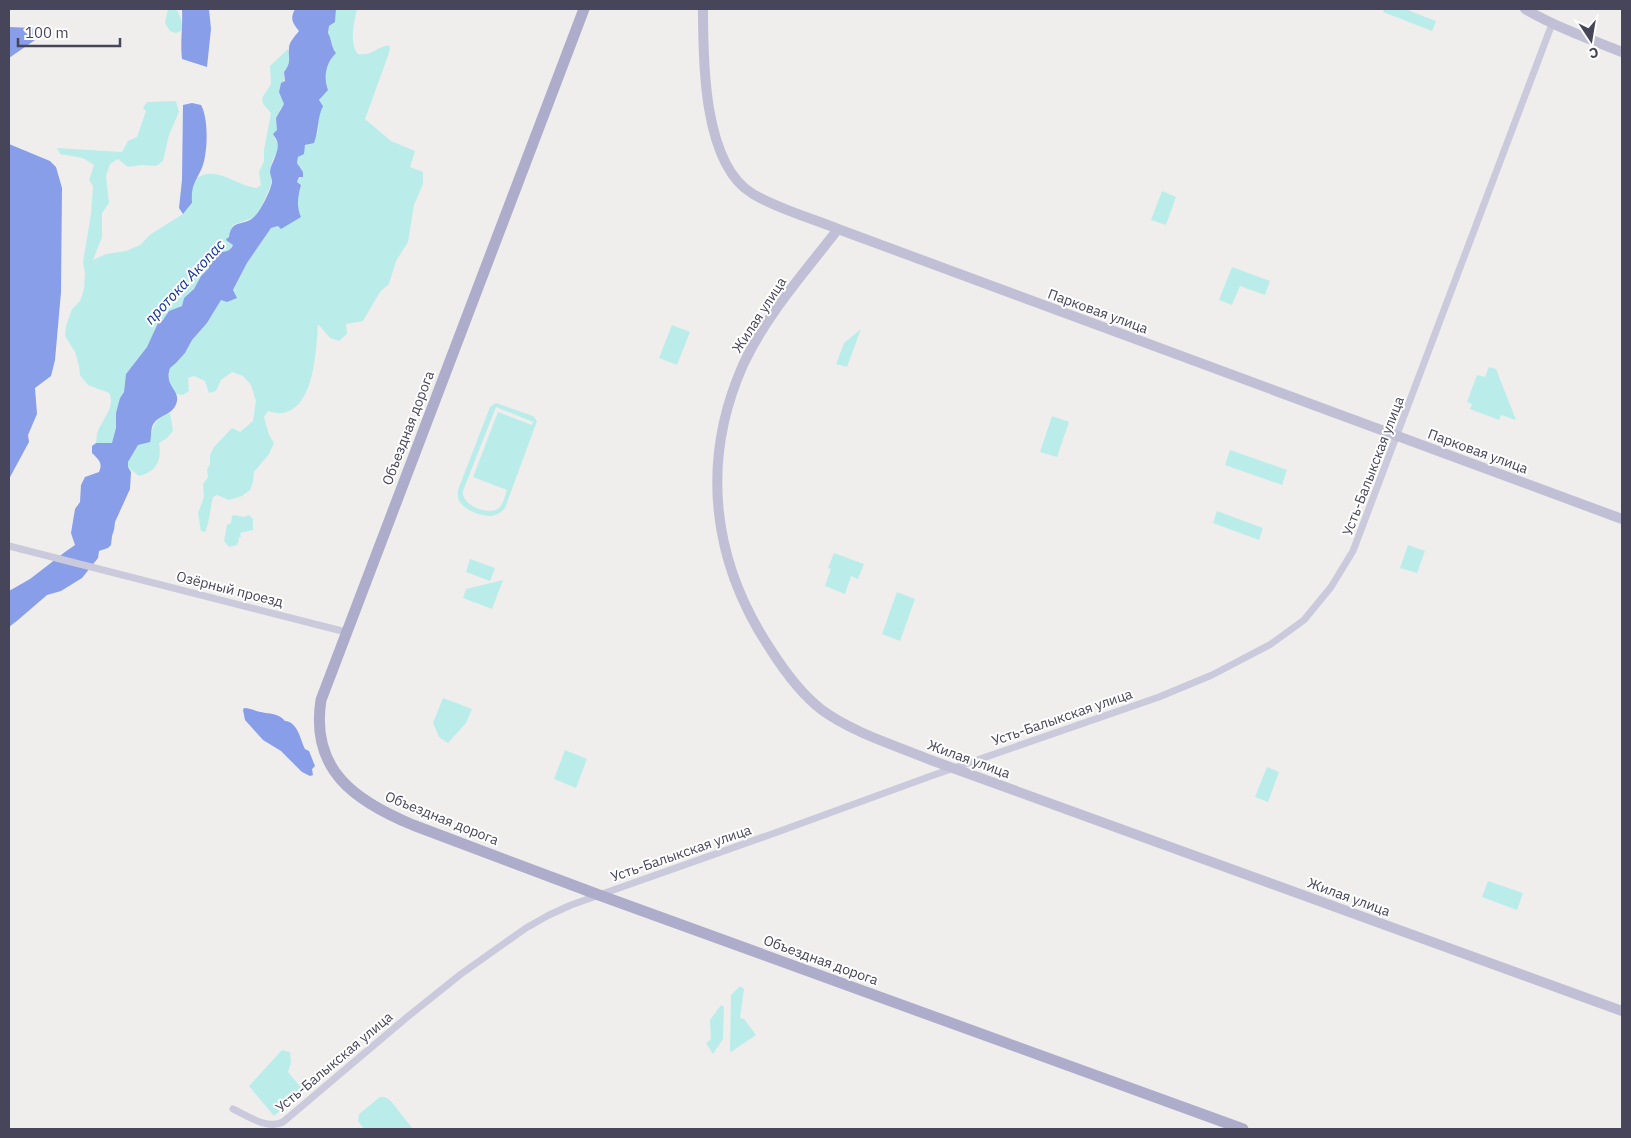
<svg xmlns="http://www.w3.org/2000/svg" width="1631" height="1138" viewBox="0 0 1631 1138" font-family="'IBM Plex Sans',sans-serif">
<rect width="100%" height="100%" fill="#efeeec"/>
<path fill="#baedea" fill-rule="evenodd" d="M 168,9 L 176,9 C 181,17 183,22 181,31 L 176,33 L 170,31 L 165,23 Z
M 336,9 L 357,9 C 354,22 349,43 358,54 C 373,56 376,47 389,45 L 390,49 L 388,56 L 365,119 L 391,141 L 415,151 L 410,167 L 423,172 L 423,184 L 414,205 L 408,242 L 396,261 L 389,284 L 380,292 L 363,321 L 346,324 L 347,334 L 339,341 L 330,338 L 318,324 C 316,349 315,407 283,413 C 279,414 272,412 268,411 L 264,417 L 269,435 L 274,443 L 269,454 L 254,472 L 253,482 L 250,490 L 242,496 L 229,500 L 217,495 L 213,497 C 210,509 210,521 205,532 L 201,531 L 198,513 L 204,497 L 203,484 L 208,477 L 207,470 L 210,464 L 210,455 L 214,447 L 232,428 L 240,432 L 253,421 L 256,401 L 251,385 L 243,376 L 232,372 L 221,380 L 216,391 L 209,393 L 205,381 L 194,376 L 188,378 L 189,391 L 183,395 L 176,394 C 169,385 167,378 170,368 L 176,363 L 185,353 L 192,340 L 207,323 L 221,300 L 233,291 L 247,263 L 271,228 L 278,226 L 298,210 L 298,196 L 301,185 L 297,182 L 303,172 L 297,163 C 300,150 309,142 318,133 C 319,111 320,69 336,53 C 331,47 332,40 328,33 L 329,26 L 335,22 Z
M 1384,9 L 1405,9 L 1436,21 L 1432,31 L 1383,12 Z
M 288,49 L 291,59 L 289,65 L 284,72 L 284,104 L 280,110 L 277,130 L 274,137 L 277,142 L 277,153 L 272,161 L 271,185 L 263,203 L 255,217 L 233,225 L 227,242 L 233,245 C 229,253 221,252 213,252 L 210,256 L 209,268 L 201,276 L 194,289 L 184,298 L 182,306 L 169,311 L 163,320 L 158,323 L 147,347 L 126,374 L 124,392 L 120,398 L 114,440 L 112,443 L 96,443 C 97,439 96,435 98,431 C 103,417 116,407 109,393 L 88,385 L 80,375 L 79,366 L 75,352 L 65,336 L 66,326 L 72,309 L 80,301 L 84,289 L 85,273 L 83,262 L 91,214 L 93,186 L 89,180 L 94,165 L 83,158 L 60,154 L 57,148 L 122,152 L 128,141 L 137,137 L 146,111 L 143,108 L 147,102 L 176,101 L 179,112 L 169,135 L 163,161 L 156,166 L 141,165 L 128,167 L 118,159 L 110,164 L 106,176 L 109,203 L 102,213 L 102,237 L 93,260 L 106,254 L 126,251 L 140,245 L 151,234 L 183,214 L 192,204 L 191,190 L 196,178 C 199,177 204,174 207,174 C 225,172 240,187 257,188 L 261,185 L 259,172 L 264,161 L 264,150 L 271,113 L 263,104 L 262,98 L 271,84 L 270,66 Z
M 1162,191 L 1176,197 L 1166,225 L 1151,220 Z
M 1232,267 L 1270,281 L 1265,295 L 1240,286 L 1232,305 L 1219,300 Z
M 672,325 L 690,332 L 677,365 L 659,358 Z
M 861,329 L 847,367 L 836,364 L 844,343 Z
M 1489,367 L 1496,369 L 1516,420 L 1501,415 L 1499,420 L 1470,409 L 1472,404 L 1467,402 L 1477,375 L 1485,377 Z
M 496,403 L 533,416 L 537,421 L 505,508 C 502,511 499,514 495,515 C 486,519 464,510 460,502 C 457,498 458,494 458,490 L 490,407 ZM 496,407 L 533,422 L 532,425 L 498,412 L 473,477 L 507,490 C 505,496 503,504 499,508 C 490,516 461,506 463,491 Z
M 170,413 L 173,431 L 167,438 L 159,443 C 162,460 157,472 139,476 L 128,467 L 128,462 L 138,445 L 151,439 C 151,425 157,418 170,413 Z
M 1052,416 L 1069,422 L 1057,457 L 1040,452 Z
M 1230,450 L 1287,470 L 1282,485 L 1225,465 Z
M 1217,511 L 1263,528 L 1259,540 L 1213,523 Z
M 234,515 L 244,517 L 249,515 L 253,519 L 253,530 L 240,533 L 241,537 L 238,538 L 239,540 L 237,545 L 229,547 L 224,541 L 227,525 L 231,523 L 232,516 Z
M 1408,545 L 1425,551 L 1417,573 L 1400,568 Z
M 834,553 L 864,564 L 858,579 L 851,576 L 845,594 L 825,586 L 831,569 L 828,568 Z
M 470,559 L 495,568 L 490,581 L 466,572 Z
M 503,580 L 492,609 L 463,598 L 466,589 Z
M 897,592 L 915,599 L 900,641 L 882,634 Z
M 443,698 L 472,709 L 466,723 L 448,743 L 439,737 L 433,723 Z
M 565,750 L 587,759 L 576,788 L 554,779 Z
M 1267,767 L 1279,772 L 1268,802 L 1255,797 Z
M 1488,881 L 1523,893 L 1517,910 L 1482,897 Z
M 740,986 L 744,989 L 740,1018 L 744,1019 L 756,1035 L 731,1052 L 730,1051 L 731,995 Z
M 721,1005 L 724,1007 L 723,1039 L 713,1054 L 706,1043 L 711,1039 L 710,1020 Z
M 282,1050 L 290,1052 L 291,1062 L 288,1072 L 304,1091 L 274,1116 L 249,1086 Z
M 380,1097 L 385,1097 L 390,1100 L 413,1129 L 364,1129 L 358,1121 L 359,1114 Z"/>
<path fill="#889ee9" d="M 182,9 L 209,9 L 211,29 L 207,67 L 182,59 C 180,43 183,26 182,9 Z
M 295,9 L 336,9 L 335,22 L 329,26 L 328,33 C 332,40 331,47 336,53 C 326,63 323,77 328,90 L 319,100 L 323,106 C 317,118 319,130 314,143 L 305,145 L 304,154 L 298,157 L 297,163 L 303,172 L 303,177 L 299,177 L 297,182 L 301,185 C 298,196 296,206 301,217 L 281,229 L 278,226 L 271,228 L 247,263 L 233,290 L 237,298 L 227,302 L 221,300 L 207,323 L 192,340 L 185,353 L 176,363 L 170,368 C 164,386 179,389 177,401 C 174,415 161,414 154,423 C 150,428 152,436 150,442 L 138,445 L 128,462 L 128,467 L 131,472 L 130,489 L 115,522 L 114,530 L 112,536 L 111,545 L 108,548 L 99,551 L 98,558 L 82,578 L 61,591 L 47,595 L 18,620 L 9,627 L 9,591 L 30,579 L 65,552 L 75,545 L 71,533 L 75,509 L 80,502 L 81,485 L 85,477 L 99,472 C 103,463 99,460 92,453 L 92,446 L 96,443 L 112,443 L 116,428 L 116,413 L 120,398 L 124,392 L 126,374 L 147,347 L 158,323 L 163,320 L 169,311 L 182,306 L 184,298 L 194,289 L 201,276 L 209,268 L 210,256 L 213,252 C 221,252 230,253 233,245 L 227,241 L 226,239 L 229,237 C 232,218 243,227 254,217 C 260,212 271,190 272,182 C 272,178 270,175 270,171 C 272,161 280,151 277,141 C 276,138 274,136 273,134 L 277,130 L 276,118 L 284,104 L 279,92 L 281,83 L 285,81 L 284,72 C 292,62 288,59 289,48 C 289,42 295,36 299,31 C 292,22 290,19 295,9 Z
M 9,27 L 33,28 L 35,40 L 9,58 Z
M 192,103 L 201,105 C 209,119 208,156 201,170 C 194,184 191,187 192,203 L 183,214 L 179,208 L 182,180 L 183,105 Z
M 9,144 L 50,161 L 56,167 L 62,188 L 61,292 L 55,360 L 51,376 L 35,388 L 37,414 L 28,435 L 29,442 L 9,479 Z
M 244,708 C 251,708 254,711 261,712 C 269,714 279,713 285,721 C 298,722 300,739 305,749 L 309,751 L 315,766 L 312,769 L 313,775 L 310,776 L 302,772 L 281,751 L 263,740 L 245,720 L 243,710 Z"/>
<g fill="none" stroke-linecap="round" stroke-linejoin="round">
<path stroke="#cbcadc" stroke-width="7" d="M 9,546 L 346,632
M 233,1109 C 248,1116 267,1130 283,1122 L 406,1018 L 461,974 L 526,928 L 549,915 L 571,905 L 772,834 L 931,776 L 1159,697 L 1212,675 L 1271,644 L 1304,620 L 1331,587 L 1353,551 L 1552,24"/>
<path stroke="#c1bfd5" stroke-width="10" d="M 703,9 C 703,60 703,165 753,194 C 778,209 811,218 838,229 L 1622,519
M 1525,9 C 1556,27 1589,39 1622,52
M 838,229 C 805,272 766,315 743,365 C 700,462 712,562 771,650 C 785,672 801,694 822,710 C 852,732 894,745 928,759 L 1622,1011"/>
<path stroke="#aeaccb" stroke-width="11" d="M 584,9 L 321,700 C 310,770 355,801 413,825 L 599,895 L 1243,1129"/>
</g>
<g text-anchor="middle" stroke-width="4" stroke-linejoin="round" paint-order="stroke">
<g font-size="14" fill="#464559" stroke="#fff">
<text transform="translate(1098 311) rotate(20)" y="5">Парковая улица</text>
<text transform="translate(759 315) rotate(-57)" y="5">Жилая улица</text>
<text transform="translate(408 428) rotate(-69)" y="5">Объездная дорога</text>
<text transform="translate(1478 451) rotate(20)" y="5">Парковая улица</text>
<text transform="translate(1373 466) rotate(-69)" y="5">Усть-Балыкская улица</text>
<text transform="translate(230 589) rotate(14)" y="5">Озёрный проезд</text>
<text transform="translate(1062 717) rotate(-19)" y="5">Усть-Балыкская улица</text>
<text transform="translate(969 759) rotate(20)" y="5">Жилая улица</text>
<text transform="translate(442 818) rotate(22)" y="5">Объездная дорога</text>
<text transform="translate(681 853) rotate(-19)" y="5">Усть-Балыкская улица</text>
<text transform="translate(1349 897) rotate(20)" y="5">Жилая улица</text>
<text transform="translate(821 960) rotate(20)" y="5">Объездная дорога</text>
<text transform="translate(334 1062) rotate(-40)" y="5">Усть-Балыкская улица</text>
</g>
<g font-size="15" font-style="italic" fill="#0f30a1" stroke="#fff">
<text transform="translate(185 282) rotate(-47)" y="5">протока Акопас</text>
</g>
</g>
<rect width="1631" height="1138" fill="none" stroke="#464559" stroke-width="20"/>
<g transform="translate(1591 40) rotate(168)" stroke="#ffffff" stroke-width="4" paint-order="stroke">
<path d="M0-4L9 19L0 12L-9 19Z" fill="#464559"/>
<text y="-8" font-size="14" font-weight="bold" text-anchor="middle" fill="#464559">С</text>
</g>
<path d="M18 38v8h102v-8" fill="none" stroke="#464559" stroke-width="2.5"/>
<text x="25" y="38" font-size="15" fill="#464559" stroke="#ffffff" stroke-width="4" paint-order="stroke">100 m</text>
</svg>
